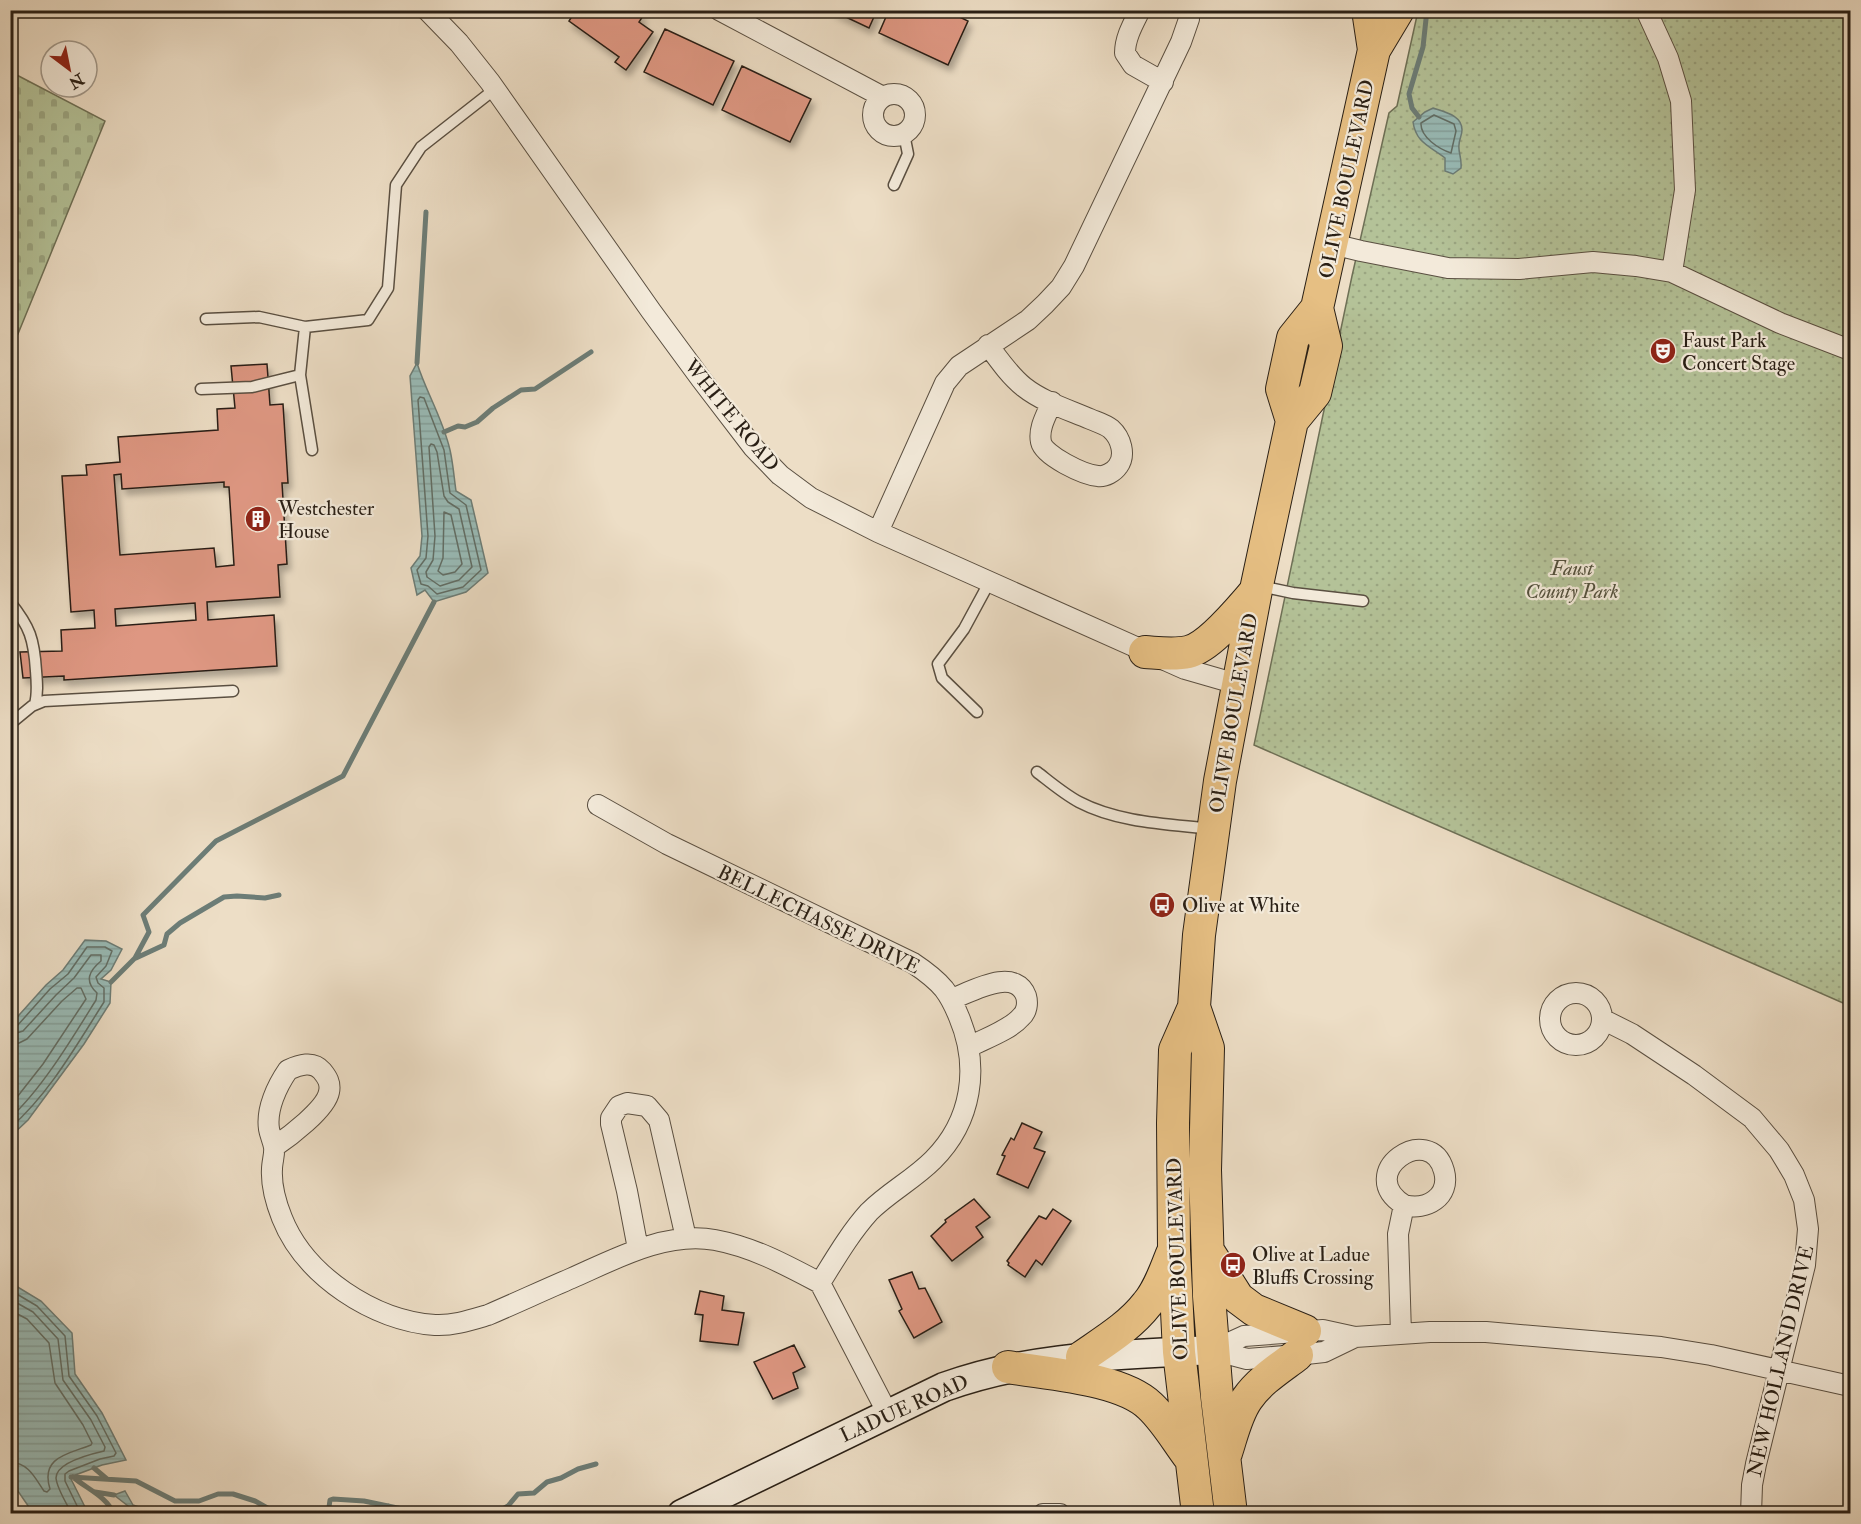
<svg xmlns="http://www.w3.org/2000/svg" width="1861" height="1524" viewBox="0 0 1861 1524" font-family="'IM FELL Double Pica',serif">
<defs>
<pattern id="cemetery-stones" width="16" height="16" patternUnits="userSpaceOnUse" patternTransform="scale(1.5)"><rect width="16" height="16" fill="#b4c298"/><path d="M2 7V4a2 2 0 0 1 4 0v3zM10 15v-3a2 2 0 0 1 4 0v3z" fill="#9ba682"/></pattern>
<pattern id="park-dots" width="8" height="8" patternUnits="userSpaceOnUse" patternTransform="scale(1.5)"><rect width="8" height="8" fill="#b4c298"/><path d="M2 2h.1M6 6h.1" fill="none" stroke="#9ba682" stroke-width="1.8" stroke-linecap="round"/></pattern>
<pattern id="water-rules" width="6" height="5" patternUnits="userSpaceOnUse" patternTransform="scale(1.5)"><rect width="6" height="5" fill="#99bcb8"/><path d="M0 2.5h6" fill="none" stroke="#84a19d"/></pattern>
<filter id="shadow"><feDropShadow dx="3.5" dy="6" stdDeviation="3" flood-color="#0004"/></filter>
</defs>
<rect width="100%" height="100%" fill="#eddec6"/>
<filter id="stains"><feTurbulence type="fractalNoise" baseFrequency=".00333" numOctaves="4"/><feColorMatrix values="0 0 0 0 .2 0 0 0 0 .09 0 0 0 0 .02 0 0 0 .5 -.17"/></filter>
<radialGradient id="worn" r=".72"><stop offset=".6" stop-color="#630" stop-opacity="0"/><stop offset="1" stop-color="#630" stop-opacity=".3"/></radialGradient>
<path fill="url(#cemetery-stones)" stroke="#6e7056" stroke-width="1.5" d="M 11,72 L 105,121 L 11,351 Z"/>
<path fill="url(#park-dots)" stroke="#6e7056" stroke-width="1.5" d="M 1418,11 L 1850,11 L 1850,1006 L 1254,745 L 1352,276 L 1389,113 L 1397,106 Z"/>
<path fill="url(#water-rules)" stroke="#6c7d77" stroke-width="1.5" d="M 1433,108 C 1444,112 1462,115 1462,130 C 1462,135 1459,140 1459,145 C 1458,152 1462,158 1461,168 L 1453,174 L 1445,171 L 1445,158 C 1430,146 1416,143 1413,122 L 1425,112 Z
M 417,363 C 426,392 443,419 450,450 C 453,463 454,477 456,491 L 471,500 L 488,573 L 466,592 L 434,602 L 425,590 L 417,595 L 411,568 L 420,556 L 422,536 L 410,376 Z
M 85,940 L 106,941 L 122,949 L 111,970 L 101,979 L 111,982 L 110,1003 L 84,1044 L 28,1120 L 11,1136 L 11,1024 L 46,985 L 63,970 Z
M 11,1283 L 41,1301 L 72,1333 L 75,1374 L 102,1413 L 126,1460 L 102,1465 L 70,1477 L 88,1513 L 33,1513 L 11,1481 Z
M 125,1491 L 133,1505 L 147,1510 L 146,1513 L 126,1513 L 128,1506 L 114,1495 Z"/>
<g fill="none" stroke-linecap="round" stroke-linejoin="round">
<path stroke="#616e66" stroke-width="1.5" d="M 1434,115 L 1454,124 L 1456,131 L 1451,153 C 1439,149 1420,137 1421,123 Z
M 420,397 L 424,398 L 444,450 L 450,493 L 466,505 L 481,570 L 463,587 L 437,594 L 428,586 L 421,584 L 417,570 L 426,558 L 428,536 L 418,400 Z
M 431,444 L 434,445 L 437,452 L 444,496 L 448,502 L 459,509 L 472,567 L 459,580 L 440,586 L 427,577 L 426,572 L 433,560 L 435,536 L 429,447 Z
M 444,512 L 451,515 L 462,564 L 455,572 L 443,575 L 438,571 L 443,558 Z
M 10,1028 L 17,1026 L 50,989 L 68,974 L 87,947 L 105,947 L 112,951 L 106,966 L 96,977 L 98,983 L 104,988 L 104,1002 C 76,1046 49,1094 10,1128
M 10,1035 L 23,1031 L 56,995 L 74,978 L 91,955 L 101,955 L 101,961 C 89,971 84,981 97,993 L 96,1000 C 73,1037 42,1089 10,1118
M 10,1044 L 19,1043 L 27,1039 L 62,1001 L 77,988 L 81,988 L 86,999 L 43,1064 L 10,1106
M 10,1290 L 37,1306 L 65,1336 L 69,1376 L 97,1416 L 116,1453 L 114,1456 L 100,1459 L 69,1471 L 65,1474 L 65,1481 L 81,1514
M 10,1299 L 33,1312 L 58,1339 L 63,1380 L 91,1420 L 105,1447 L 104,1451 C 91,1454 56,1463 56,1478 C 57,1489 67,1504 72,1514
M 10,1310 L 27,1319 L 49,1343 L 55,1383 L 83,1425 L 92,1443 L 91,1445 C 68,1454 40,1457 50,1489 L 47,1492 L 44,1491 C 35,1478 29,1463 10,1462"/>
<path stroke="#6c7d77" stroke-width="5" d="M 1419,117 L 1412,108 L 1409,94 L 1423,47 L 1427,10
M 417,363 L 426,212
M 444,432 L 458,426 L 465,427 L 477,422 L 493,408 L 521,390 L 535,389 L 591,352
M 136,958 L 164,945 L 167,934 L 180,923 L 224,897 L 237,896 L 265,898 L 279,895
M 111,982 L 135,958 L 149,932 L 143,915 L 216,841 L 343,776 L 434,602
M 94,1468 L 107,1479
M 71,1477 L 136,1481 L 175,1501 L 199,1501 L 218,1494 L 233,1494 L 255,1501 L 278,1514
M 73,1477 C 87,1489 106,1496 114,1514
M 95,1492 L 114,1495
M 328,1514 L 330,1500 L 333,1499 L 364,1501 L 407,1510 L 409,1514
M 335,1514 L 351,1514
M 376,1514 L 388,1506
M 494,1514 L 508,1506 L 518,1494 L 534,1493 L 547,1482 L 561,1478 L 578,1469 L 596,1464"/>
</g>
<path fill="#de9782" stroke="#291f15" stroke-width="1.5" fill-rule="evenodd" filter="url(#shadow)" d="M 576,10 L 636,10 L 643,16 L 639,22 L 653,32 L 626,70 L 615,62 L 619,57 L 569,21 Z
M 831,10 L 877,10 L 869,28 Z
M 889,10 L 945,10 L 968,21 L 948,65 L 879,33 Z
M 665,29 L 734,61 L 713,105 L 644,72 Z
M 742,66 L 811,99 L 790,142 L 722,110 Z
M 267,364 L 270,405 L 283,404 L 288,483 L 282,483 L 287,564 L 278,565 L 280,597 L 207,602 L 208,620 L 274,615 L 277,666 L 64,680 L 64,676 L 23,678 L 20,652 L 62,651 L 61,630 L 95,628 L 94,610 L 71,612 L 62,476 L 87,475 L 86,465 L 120,462 L 118,437 L 218,430 L 217,409 L 235,408 L 231,366 ZM 121,474 L 122,489 L 224,482 L 224,487 L 229,487 L 234,565 L 216,567 L 214,548 L 120,555 L 114,475 ZM 195,603 L 196,620 L 116,626 L 115,609 Z
M 1022,1123 L 1042,1132 L 1034,1148 L 1045,1152 L 1028,1188 L 997,1174 L 1005,1156 L 1002,1155 L 1011,1138 L 1014,1140 Z
M 974,1199 L 990,1217 L 976,1227 L 983,1237 L 952,1261 L 931,1236 L 946,1222 L 945,1220 Z
M 1053,1209 L 1071,1221 L 1042,1265 L 1036,1260 L 1025,1277 L 1008,1265 L 1009,1263 L 1007,1261 L 1039,1216 L 1046,1219 Z
M 912,1272 L 919,1289 L 925,1288 L 942,1322 L 914,1338 L 899,1311 L 902,1309 L 889,1280 Z
M 700,1291 L 724,1296 L 722,1310 L 744,1313 L 738,1345 L 700,1341 L 703,1315 L 695,1314 Z
M 794,1345 L 805,1367 L 793,1373 L 798,1388 L 773,1399 L 754,1362 Z"/>
<g fill="none" stroke-linecap="round" stroke-linejoin="round">
<g stroke="#5a4f41" stroke-width="13">
<path id="lane" d="M 894,185 L 908,154 L 904,134
M 206,319 L 259,317 L 305,327 L 368,320 L 388,288 L 396,185 L 421,147 L 495,89
M 305,327 L 300,375 L 312,450
M 201,389 L 252,387 L 300,375
M 1260,586 L 1293,593 L 1363,601
M 10,602 C 30,627 34,639 36,671 C 37,683 38,693 35,704
M 977,712 L 942,678 L 938,664 L 964,629 L 990,581
M 10,724 L 32,706 L 44,701 L 233,691
M 1037,772 C 1050,782 1064,794 1079,802 C 1119,823 1169,824 1212,829"/>
</g>
<g stroke="#5a4f41" stroke-width="22">
<path id="street" d="M 427,10 L 459,43 L 490,82 L 651,311 L 701,379 L 753,447 L 780,475 L 811,498 L 878,532 L 1185,669 L 1237,684
M 719,10 L 883,97
M 1140,10 C 1133,24 1125,38 1125,53 L 1133,65 L 1163,82
M 1646,10 L 1668,58 L 1681,101 L 1685,190 L 1672,272
M873 115a21 21 0 1 1 42 0a21 21 0 1 1-42 0Z
M 1332,244 L 1361,251 L 1448,268 L 1519,269 L 1593,262 L 1636,266 L 1672,272 L 1780,323 L 1850,350
M 988,345 C 999,360 1010,376 1024,387 C 1043,402 1069,410 1090,419 C 1097,422 1105,424 1111,429 C 1121,438 1126,455 1118,466 C 1114,472 1105,477 1098,476 C 1084,475 1044,456 1041,442 C 1038,428 1047,414 1052,402
M 878,532 L 945,383 L 959,366 L 1028,320 L 1045,304 L 1061,287 L 1074,266 L 1181,42 L 1189,19 L 1188,10
M 598,805 L 667,844 L 913,963 C 925,971 935,978 944,989 C 951,998 955,1007 959,1017 C 980,1067 972,1121 933,1160 C 913,1180 889,1192 869,1212 C 850,1233 835,1259 820,1283
M1550 1019a26 26 0 1 1 52 0a26 26 0 1 1-52 0Z
M 952,999 C 971,992 1015,966 1026,996 C 1028,1003 1027,1012 1021,1017 C 1010,1030 984,1039 969,1047
M 1602,1019 L 1632,1034 L 1694,1075 L 1752,1118 L 1779,1150 L 1794,1175 L 1804,1200 L 1808,1229 L 1805,1265 L 1756,1464 L 1752,1485 L 1751,1514
M 274,1147 C 289,1137 326,1109 329,1092 C 331,1083 327,1077 322,1071 C 313,1060 299,1065 288,1070 C 277,1086 266,1109 269,1129 C 270,1135 273,1141 274,1147 C 275,1154 272,1162 272,1169 C 271,1185 276,1203 282,1218 C 305,1276 374,1321 435,1325 C 453,1326 471,1320 488,1315 C 516,1303 544,1290 572,1278 C 615,1259 666,1231 715,1240 C 753,1247 786,1265 820,1283 L 888,1414
M 638,1249 L 627,1191 L 611,1124 L 611,1118 L 619,1106 L 627,1103 L 647,1106 L 659,1120 L 686,1238
M 1401,1334 L 1398,1234 L 1404,1205 C 1353,1173 1430,1120 1444,1171 C 1451,1197 1426,1211 1404,1205
M 1355,1337 L 1324,1352 L 1297,1355 L 1247,1359 L 1213,1350 L 1244,1336 L 1323,1330 L 1355,1337 L 1430,1332 L 1486,1332 L 1661,1347 L 1711,1355 L 1850,1386
M 1043,1514 L 1060,1514"/>
</g>
<g stroke="#291f15" stroke-width="31">
<path id="secondary" d="M 682,1514 L 944,1387 C 1033,1355 1119,1355 1213,1350"/>
</g>
<g stroke="#291f15" stroke-width="34">
<path id="primary" d="M 1368,10 L 1374,50
M 1292,421 L 1282,389 L 1293,338 L 1317,308
M 1145,652 C 1160,653 1174,655 1188,652 C 1210,647 1240,609 1255,592
M 1194,1007 L 1208,1048 L 1205,1170 L 1209,1296 L 1217,1397 L 1231,1514
M 1208,1251 L 1238,1298 L 1254,1310 L 1305,1331
M 1082,1357 C 1105,1341 1130,1326 1147,1304 C 1159,1290 1165,1271 1172,1254
M 1008,1367 C 1047,1374 1121,1378 1150,1406 C 1166,1421 1177,1441 1190,1458
M 1226,1453 C 1232,1435 1236,1415 1247,1399 C 1259,1381 1280,1368 1297,1355
M 1198,1514 L 1179,1352 L 1174,1250 L 1173,1123 L 1175,1050 L 1194,1007 L 1199,935 L 1220,781 L 1257,585 L 1292,421 L 1315,393 L 1326,346 L 1317,308 L 1374,50 L 1398,10"/>
</g>
<use href="#lane" stroke="#f3eada" stroke-width="10"/>
<use href="#street" stroke="#f3eada" stroke-width="20"/>
<use href="#secondary" stroke="#f3eada" stroke-width="28"/>
<use href="#primary" stroke="#e6bf83" stroke-width="32"/>
</g>
<defs>
<g id="theatre-disc" transform="scale(1.35)"><circle r="9.5" fill="#8f2418" stroke="#f3eada"/><path d="M-5-5.5Q0-4 5-5.5V0Q5 5 0 6Q-5 5-5 0ZM-3.3-2.5H-1v1.5H-3.3ZM1-2.5H3.3v1.5H1ZM-2.8 1Q0 5.5 2.8 1Z" fill="#fff"/></g>
<g id="building-disc" transform="scale(1.35)"><circle r="9.5" fill="#8f2418" stroke="#f3eada"/><path d="M-4-6H4V6H1V3H-1V6H-4ZM-2.5-4.3h1.7v1.8h-1.7ZM.8-4.3h1.7v1.8H.8ZM-2.5-1h1.7V.8h-1.7ZM.8-1h1.7V.8H.8Z" fill="#fff"/></g>
<g id="bus-disc" transform="scale(1.35)"><circle r="9.5" fill="#8f2418" stroke="#f3eada"/><path d="M-5-6H5V4H4V6H2V4H-2V6H-4V4H-5ZM-3.5-4V0h7V-4ZM-3.5 1.2v1.5H-2V1.2ZM2 1.2v1.5H3.5V1.2Z" fill="#fff"/></g>
</defs>
<g fill-rule="evenodd">
<use href="#theatre-disc" x="1663" y="351"/>
<use href="#building-disc" x="258" y="519"/>
<use href="#bus-disc" x="1162" y="905"/>
<use href="#bus-disc" x="1233" y="1265"/>
</g>
<g text-anchor="middle" stroke-width="4.5" stroke-linejoin="round" paint-order="stroke">
<g font-size="20" fill="#291f15" stroke="#f3eada">
<text transform="translate(1346 179) rotate(-78)" y="7">OLIVE BOULEVARD</text>
<text transform="translate(732 415) rotate(51)" y="7">WHITE ROAD</text>
<text transform="translate(1233 713) rotate(-80)" y="7">OLIVE BOULEVARD</text>
<text transform="translate(819 919) rotate(26)" y="7">BELLECHASSE DRIVE</text>
<text transform="translate(1177 1259) rotate(-92)" y="7">OLIVE BOULEVARD</text>
<text transform="translate(1780 1361) rotate(-77)" y="7">NEW HOLLAND DRIVE</text>
<text transform="translate(904 1408) rotate(-24)" y="7">LADUE ROAD</text>
</g>
<g font-size="20" fill="#291f15" stroke="#f3eada" text-anchor="start">
<text x="1682" y="347">Faust Park<tspan x="1682" dy="23">Concert Stage</tspan></text>
<text x="278" y="515">Westchester<tspan x="278" dy="23">House</tspan></text>
<text x="1182" y="912">Olive at White</text>
<text x="1252" y="1261">Olive at Ladue<tspan x="1252" dy="23">Bluffs Crossing</tspan></text>
</g>
<g font-size="20" font-style="italic" fill="#53503c" stroke="#f3eada">
<text x="1572" y="575">Faust<tspan x="1572" dy="23">County Park</tspan></text>
</g>
</g>
<rect width="1861" height="1524" fill="none" stroke="#eddec6" stroke-width="36"/>
<rect x="12" y="12" width="1837" height="1500" fill="none" stroke="#291f15" stroke-width="3"/>
<rect x="18" y="18" width="1825" height="1488" fill="none" stroke="#291f15" stroke-width="1.5"/>
<g transform="translate(69 69) rotate(148)"><circle r="28" fill="#f3eada" stroke="#a2998b" stroke-width="1.5"/>
<path d="M0-4.5L10 22L0 15L-10 22Z" fill="#8f2418"/>
<text y="-9" font-size="16" font-weight="bold" text-anchor="middle" fill="#291f15">N</text>
</g>
<rect width="100%" height="100%" filter="url(#stains)"/>
<rect width="100%" height="100%" fill="url(#worn)"/>
</svg>
